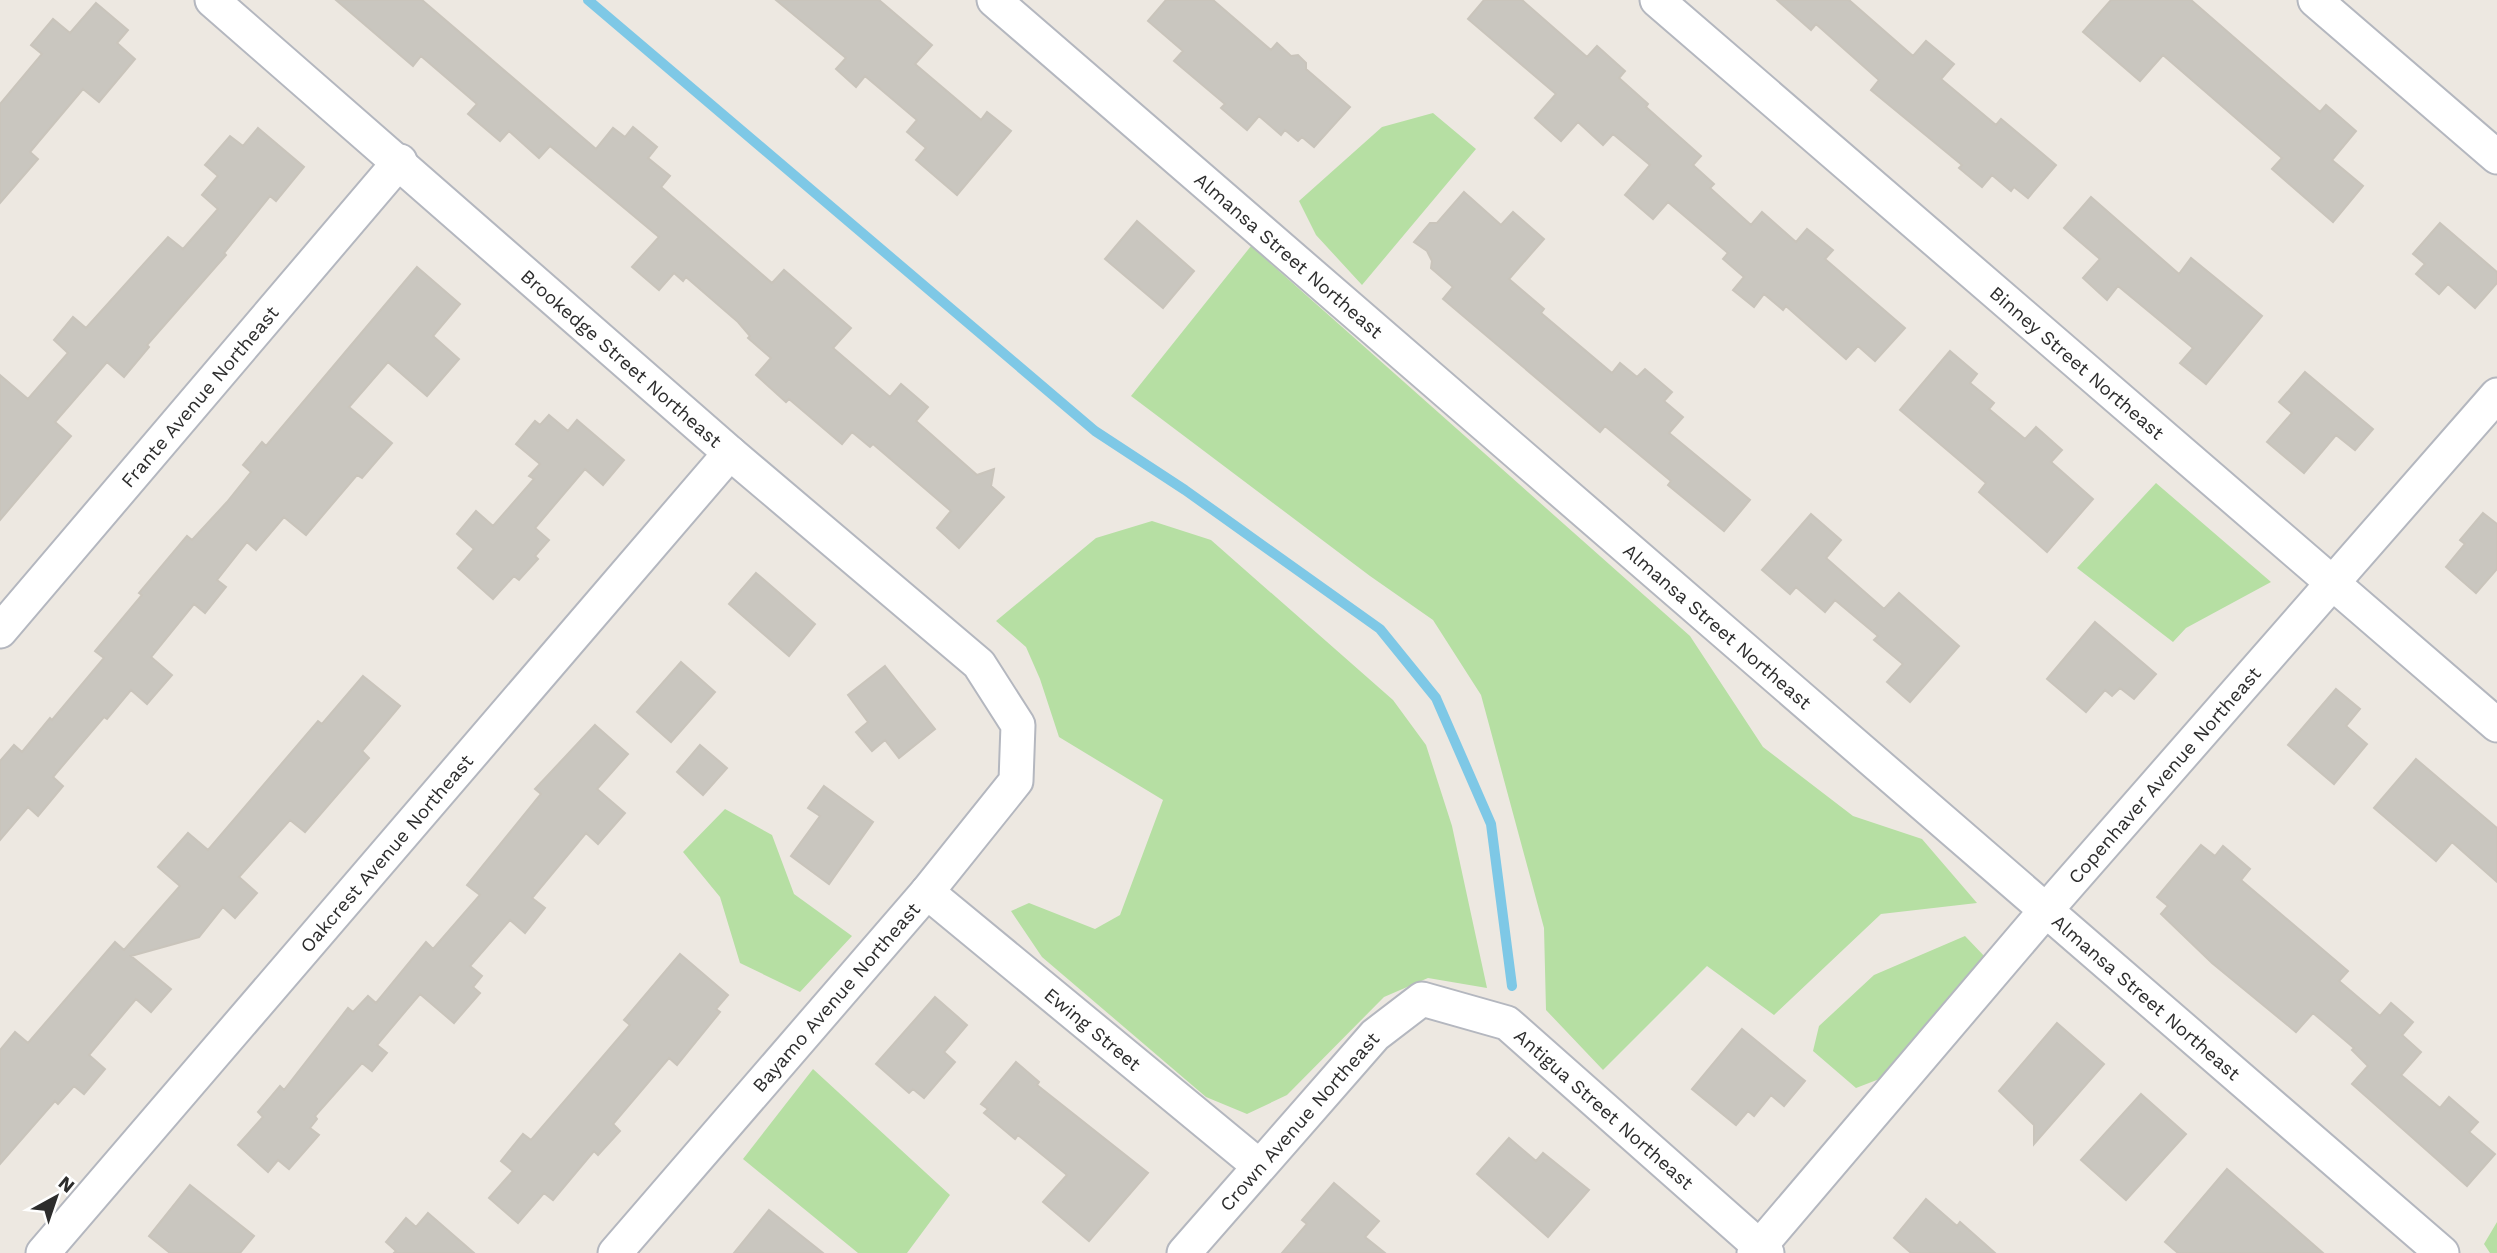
<svg xmlns="http://www.w3.org/2000/svg" width="2497" height="1253" viewBox="0 0 2497 1253" font-family="'Work Sans',sans-serif">
<rect width="100%" height="100%" fill="#ede8e1"/>
<path fill="#b6dfa3" d="M 1433,113 L 1476,149 L 1362,285 L 1316,235 L 1299,201 L 1382,127 Z
M 1251,246 L 1690,636 L 1763,747 L 1853,816 L 1922,839 L 1977,903 L 1881,914 L 1774,1015 L 1707,966 L 1603,1070 L 1546,1010 L 1544,928 L 1481,695 L 1433,620 L 1370,576 L 1131,396 Z
M 2156,483 L 2271,582 L 2186,628 L 2173,642 L 2077,568 Z
M 1152,521 L 1211,540 L 1393,700 L 1426,745 L 1452,826 L 1487,988 L 1428,978 L 1384,997 L 1287,1095 L 1247,1114 L 1206,1097 L 1042,957 L 1011,911 L 1029,903 L 1095,929 L 1120,915 L 1163,800 L 1059,737 L 1040,679 L 1026,647 L 996,621 L 1096,538 Z
M 725,809 L 772,835 L 794,894 L 852,936 L 800,992 L 740,963 L 720,897 L 683,852 Z
M 1965,936 L 1987,959 L 1895,1073 L 1856,1088 L 1813,1051 L 1819,1026 L 1874,975 Z
M 813,1069 L 950,1195 L 907,1253 L 858,1253 L 743,1159 Z
M 2497,1222 L 2497,1253 L 2490,1253 L 2484,1244 Z"/>
<g fill="none" stroke-linecap="round" stroke-linejoin="round">
<path stroke="#7ec8e6" stroke-width="10" d="M 588,0 L 1095,431 L 1185,490 L 1380,629 L 1436,698 L 1491,824 L 1512,986"/>
</g>
<path fill="#c9c6bf" stroke="#c9c4bb" stroke-width="2" d="M 336,0 L 422,0 L 596,149 L 613,128 L 625,137 L 633,127 L 657,147 L 648,158 L 670,176 L 661,187 L 772,283 L 784,270 L 851,328 L 833,348 L 890,397 L 901,384 L 928,407 L 916,421 L 977,475 L 994,469 L 991,486 L 1004,497 L 959,548 L 937,528 L 951,511 L 873,444 L 870,447 L 852,432 L 842,444 L 789,399 L 786,402 L 756,375 L 771,358 L 748,338 L 750,336 L 738,322 L 686,277 L 683,281 L 674,273 L 659,290 L 632,267 L 659,237 L 550,146 L 539,158 L 509,131 L 500,141 L 468,114 L 477,104 L 421,56 L 413,66 Z
M 776,0 L 879,0 L 932,45 L 915,64 L 981,120 L 987,112 L 1011,131 L 957,195 L 916,160 L 926,148 L 907,132 L 917,120 L 865,76 L 856,87 L 836,69 L 846,58 Z
M 1166,0 L 1213,0 L 1271,50 L 1277,43 L 1291,56 L 1298,55 L 1306,63 L 1306,69 L 1350,107 L 1314,147 L 1302,137 L 1298,141 L 1285,130 L 1281,135 L 1259,116 L 1247,130 L 1221,108 L 1225,104 L 1174,61 L 1183,51 L 1148,21 Z
M 1484,0 L 1522,0 L 1587,57 L 1597,46 L 1625,71 L 1619,78 L 1648,104 L 1646,107 L 1701,156 L 1693,165 L 1714,184 L 1710,188 L 1751,225 L 1762,212 L 1796,242 L 1807,229 L 1833,250 L 1825,259 L 1905,328 L 1875,361 L 1858,346 L 1846,359 L 1786,306 L 1783,310 L 1764,294 L 1754,307 L 1733,290 L 1744,277 L 1723,259 L 1728,253 L 1668,202 L 1653,219 L 1625,195 L 1650,165 L 1613,134 L 1603,145 L 1578,122 L 1561,141 L 1535,118 L 1556,94 L 1468,19 Z
M 1777,0 L 1849,0 L 1913,56 L 1926,41 L 1954,64 L 1941,79 L 1996,125 L 2001,119 L 2056,165 L 2028,198 L 2014,187 L 2011,191 L 1992,175 L 1982,187 L 1959,168 L 1962,165 L 1871,90 L 1879,80 L 1816,24 L 1811,30 Z
M 2111,0 L 2191,0 L 2320,112 L 2326,105 L 2356,131 L 2332,160 L 2363,186 L 2333,222 L 2272,169 L 2282,158 L 2163,55 L 2140,81 L 2083,32 Z
M 96,3 L 128,30 L 117,43 L 135,59 L 99,102 L 83,89 L 30,152 L 38,159 L 0,203 L 0,104 L 42,54 L 31,45 L 53,19 L 70,33 Z
M 258,128 L 304,167 L 276,201 L 270,196 L 224,253 L 226,255 L 147,345 L 149,347 L 124,377 L 107,362 L 55,422 L 71,436 L 0,520 L 0,375 L 28,399 L 68,353 L 54,340 L 73,317 L 86,328 L 168,237 L 183,249 L 218,209 L 202,195 L 218,176 L 205,165 L 230,136 L 243,146 Z
M 1464,192 L 1501,225 L 1513,212 L 1544,239 L 1509,279 L 1544,309 L 1541,313 L 1612,373 L 1620,363 L 1637,377 L 1645,369 L 1672,392 L 1664,401 L 1683,417 L 1669,433 L 1750,500 L 1724,531 L 1668,485 L 1671,481 L 1605,426 L 1600,432 L 1443,299 L 1453,287 L 1431,268 L 1432,261 L 1427,251 L 1414,242 L 1430,223 L 1437,223 Z
M 2091,197 L 2179,274 L 2191,258 L 2262,316 L 2206,384 L 2180,363 L 2193,348 L 2118,286 L 2107,300 L 2083,278 L 2100,259 L 2064,228 Z
M 1137,221 L 1194,271 L 1163,308 L 1105,259 Z
M 2440,223 L 2497,272 L 2497,283 L 2475,308 L 2448,284 L 2439,294 L 2416,274 L 2425,264 L 2413,254 Z
M 417,267 L 460,304 L 433,336 L 459,359 L 427,396 L 388,362 L 349,407 L 392,443 L 362,478 L 357,475 L 306,535 L 284,517 L 256,550 L 247,542 L 217,580 L 226,587 L 205,613 L 194,604 L 151,657 L 172,675 L 147,704 L 131,690 L 107,719 L 104,717 L 53,777 L 63,786 L 38,816 L 28,807 L 0,840 L 0,761 L 14,745 L 22,752 L 50,718 L 52,720 L 104,658 L 95,651 L 142,595 L 139,593 L 187,536 L 192,540 L 227,502 L 251,472 L 243,465 L 262,442 L 266,446 Z
M 1950,351 L 1977,374 L 1970,383 L 1994,403 L 1989,409 L 2025,439 L 2036,427 L 2062,450 L 2051,462 L 2093,499 L 2047,552 L 1979,492 L 1986,483 L 1900,410 Z
M 2305,372 L 2373,429 L 2355,450 L 2336,435 L 2304,473 L 2267,442 L 2292,413 L 2279,402 Z
M 549,415 L 568,431 L 577,420 L 624,460 L 603,485 L 585,469 L 535,528 L 549,540 L 535,556 L 538,559 L 519,580 L 514,576 L 493,599 L 458,568 L 474,549 L 457,534 L 476,511 L 493,526 L 534,479 L 529,476 L 540,464 L 516,444 L 535,421 L 540,425 Z
M 2483,513 L 2497,524 L 2497,569 L 2476,593 L 2446,567 L 2465,544 L 2460,540 Z
M 1811,514 L 1841,540 L 1826,558 L 1884,609 L 1899,593 L 1959,646 L 1910,702 L 1887,682 L 1903,664 L 1874,640 L 1878,636 L 1835,600 L 1825,612 L 1796,587 L 1790,594 L 1762,570 Z
M 756,573 L 815,624 L 789,656 L 729,604 Z
M 2095,622 L 2156,674 L 2134,699 L 2120,688 L 2112,696 L 2105,690 L 2086,712 L 2047,679 Z
M 681,662 L 715,692 L 671,742 L 637,712 Z
M 885,666 L 935,729 L 899,758 L 885,740 L 872,751 L 856,732 L 868,722 L 848,695 Z
M 363,676 L 400,706 L 362,751 L 369,758 L 305,832 L 290,820 L 239,877 L 257,893 L 235,918 L 223,907 L 199,937 L 131,956 L 171,989 L 151,1012 L 136,999 L 89,1055 L 105,1069 L 84,1094 L 74,1086 L 58,1104 L 55,1101 L 0,1164 L 0,1050 L 15,1032 L 28,1043 L 115,942 L 124,950 L 180,886 L 158,867 L 188,833 L 208,850 L 318,721 L 322,724 Z
M 2336,689 L 2360,709 L 2346,726 L 2367,744 L 2334,784 L 2288,745 Z
M 595,725 L 628,754 L 597,789 L 625,813 L 598,844 L 586,833 L 532,898 L 545,908 L 525,933 L 510,920 L 470,966 L 482,976 L 473,987 L 480,993 L 454,1023 L 420,994 L 377,1045 L 387,1053 L 372,1071 L 362,1063 L 315,1116 L 317,1119 L 310,1128 L 319,1135 L 289,1169 L 278,1160 L 268,1172 L 238,1145 L 263,1117 L 258,1112 L 280,1086 L 284,1090 L 348,1008 L 353,1012 L 368,996 L 376,1003 L 426,942 L 433,949 L 480,895 L 467,885 L 541,794 L 535,789 Z
M 700,745 L 727,768 L 703,795 L 677,772 Z
M 2416,759 L 2497,828 L 2497,882 L 2452,842 L 2436,861 L 2374,808 Z
M 824,786 L 873,822 L 829,884 L 791,856 L 820,816 L 808,808 Z
M 2201,845 L 2215,856 L 2223,846 L 2250,869 L 2241,880 L 2348,971 L 2339,981 L 2380,1016 L 2391,1003 L 2413,1022 L 2402,1035 L 2421,1052 L 2401,1075 L 2440,1108 L 2449,1097 L 2478,1122 L 2469,1132 L 2495,1154 L 2467,1186 L 2352,1084 L 2368,1066 L 2352,1050 L 2354,1048 L 2313,1013 L 2296,1032 L 2212,963 L 2161,914 L 2168,906 L 2157,897 Z
M 680,954 L 728,995 L 716,1009 L 720,1012 L 677,1065 L 669,1058 L 613,1124 L 620,1131 L 598,1155 L 594,1151 L 553,1200 L 544,1193 L 518,1223 L 489,1198 L 513,1171 L 501,1161 L 523,1134 L 531,1140 L 630,1025 L 624,1020 Z
M 935,997 L 967,1025 L 944,1052 L 955,1062 L 924,1098 L 913,1089 L 909,1093 L 876,1064 Z
M 2057,1023 L 2104,1064 L 2034,1144 L 2034,1125 L 1999,1091 Z
M 1742,1029 L 1805,1081 L 1784,1106 L 1771,1095 L 1754,1116 L 1748,1111 L 1736,1125 L 1692,1089 Z
M 1016,1062 L 1039,1082 L 1037,1085 L 1148,1173 L 1089,1241 L 1043,1202 L 1067,1175 L 1018,1135 L 1015,1139 L 984,1113 L 988,1109 L 981,1104 Z
M 2141,1094 L 2186,1134 L 2126,1200 L 2081,1160 Z
M 1509,1138 L 1536,1161 L 1543,1153 L 1589,1190 L 1548,1237 L 1477,1174 Z
M 2227,1169 L 2323,1253 L 2178,1253 L 2165,1242 Z
M 1334,1183 L 1379,1221 L 1365,1237 L 1385,1253 L 1282,1253 L 1307,1224 L 1302,1220 Z
M 190,1185 L 254,1236 L 240,1253 L 170,1253 L 149,1236 Z
M 1926,1199 L 1957,1226 L 1960,1222 L 1995,1253 L 1911,1253 L 1894,1238 Z
M 769,1210 L 823,1253 L 734,1253 Z
M 428,1213 L 474,1253 L 394,1253 L 396,1251 L 386,1242 L 406,1218 L 416,1227 Z"/>
<g fill="none" stroke-linecap="round" stroke-linejoin="round">
<g stroke="#b4b7bf" stroke-width="37">
<g id="street">
<path id="s1" d="M 212,0 L 730,453 L 979,664 L 1018,725 L 1016,781 L 927,892 L 615,1253"/>
<path id="s2" d="M 994,0 L 2442,1253"/>
<path id="s3" d="M 1657,0 L 2497,725"/>
<path d="M 2315,0 L 2497,157"/>
<path id="s4" d="M 0,631 L 400,161"/>
<path id="s5" d="M 927,892 L 1259,1166"/>
<path id="s6" d="M 43,1253 L 730,453"/>
<path id="s7" d="M 1184,1253 L 1375,1035 L 1422,999 L 1507,1023 L 1767,1253"/>
<path id="s8" d="M 1754,1253 L 2047,909 L 2497,395"/>
</g>
</g>
<use href="#street" stroke="#fff" stroke-width="33"/>
</g>
<g text-anchor="middle" stroke-width="6" stroke-linejoin="round" paint-order="stroke">
<g font-size="19" fill="#2d2d2d" stroke="#fff">
<text dy="7" stroke="none"><textPath href="#s2" startOffset="390">Almansa Street Northeast</textPath></text>
<text dy="7" stroke="none"><textPath href="#s1" startOffset="544">Brookedge Street Northeast</textPath></text>
<text dy="7" stroke="none"><textPath href="#s3" startOffset="555">Binney Street Northeast</textPath></text>
<text dy="7" stroke="none"><textPath href="#s4" startOffset="308">Frante Avenue Northeast</textPath></text>
<text dy="7" stroke="none"><textPath href="#s2" startOffset="957">Almansa Street Northeast</textPath></text>
<text dy="7" stroke="none"><textPath href="#s8" startOffset="630">Copenhaver Avenue Northeast</textPath></text>
<text dy="7" stroke="none"><textPath href="#s6" startOffset="527">Oakcrest Avenue Northeast</textPath></text>
<text transform="translate(836 997) rotate(-49)" y="7">Bayamo Avenue Northeast</text>
<text dy="7" stroke="none"><textPath href="#s2" startOffset="1524">Almansa Street Northeast</textPath></text>
<text dy="7" stroke="none"><textPath href="#s5" startOffset="215">Ewing Street</textPath></text>
<text dy="7" stroke="none"><textPath href="#s7" startOffset="567">Antigua Street Northeast</textPath></text>
<text dy="7" stroke="none"><textPath href="#s7" startOffset="175">Crown Avenue Northeast</textPath></text>
</g>
</g>
<g transform="translate(56 1197) rotate(40)" stroke="#ffffff" stroke-width="5" paint-order="stroke">
<path d="M0-5L12 26L0 18L-12 26Z" fill="#2d2d2d"/>
<text y="-10" font-size="19" font-weight="bold" text-anchor="middle" fill="#2d2d2d">N</text>
</g>
</svg>
